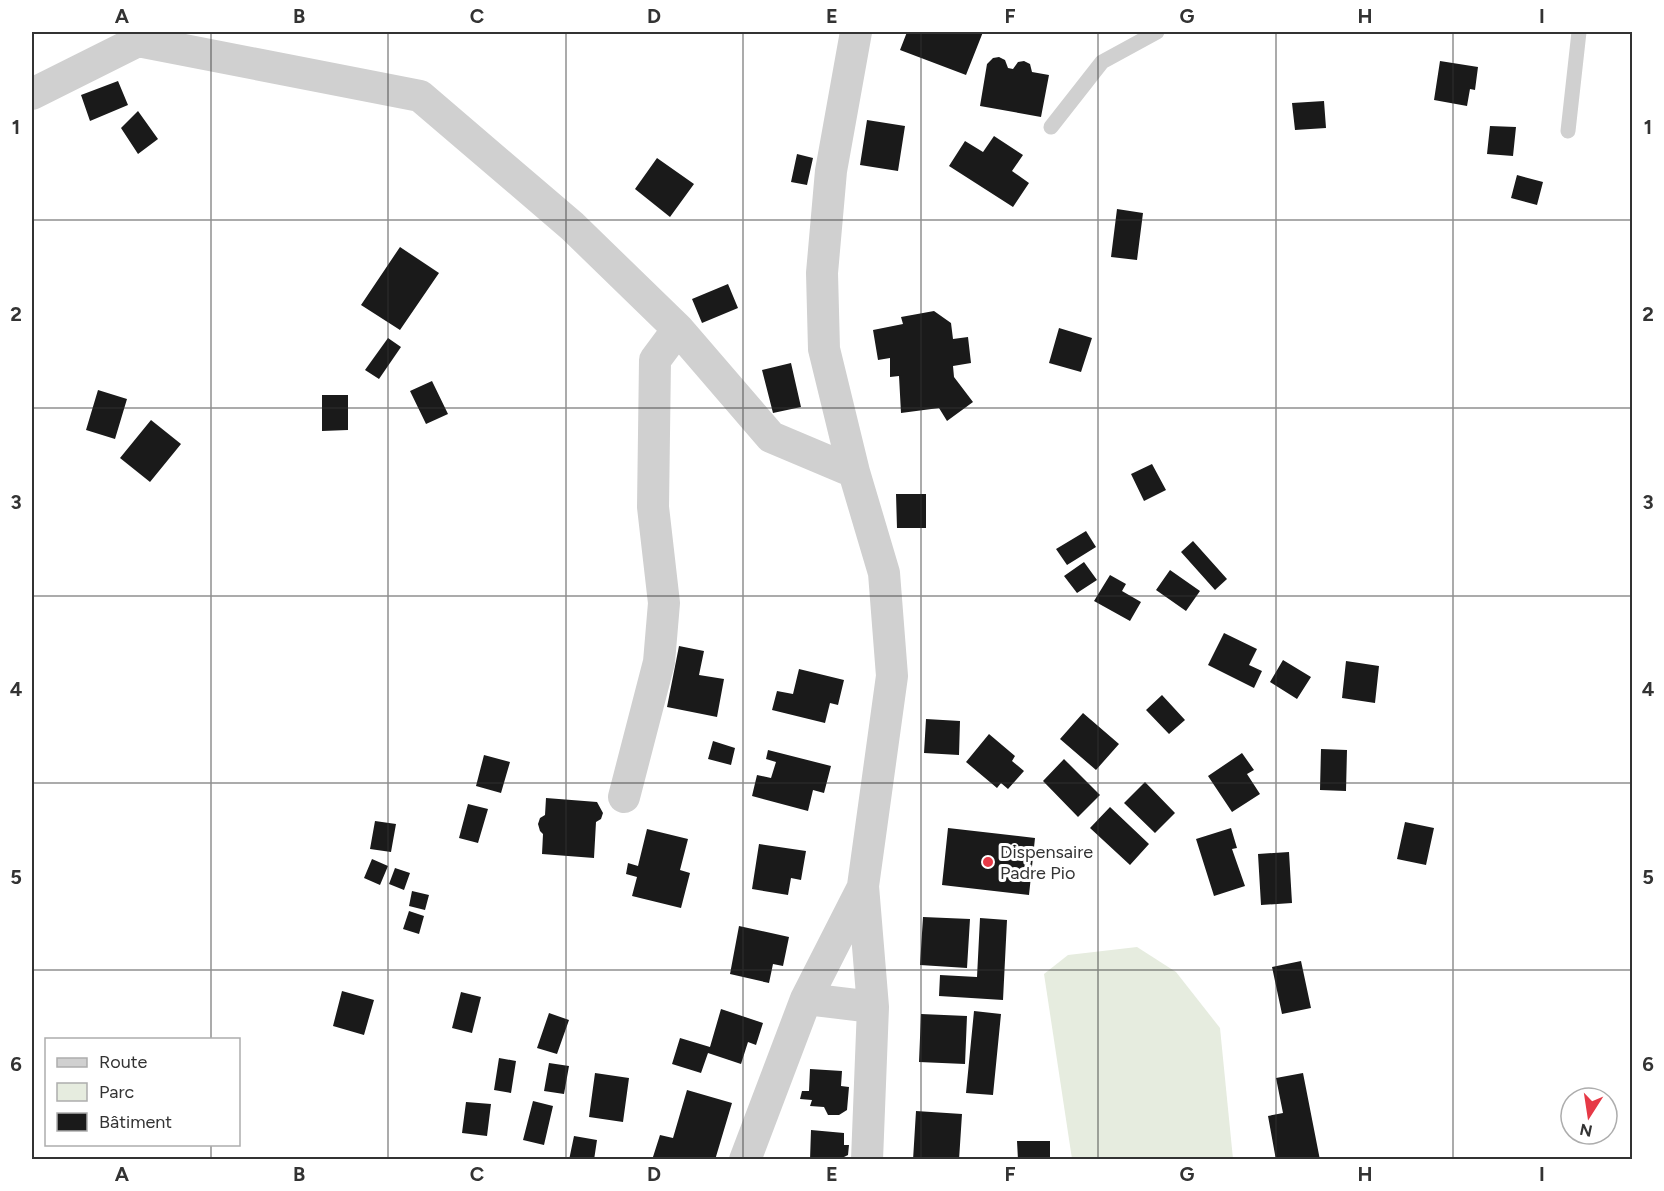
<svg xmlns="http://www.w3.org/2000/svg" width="1664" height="1191" viewBox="0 0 1664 1191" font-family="Figtree,sans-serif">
<rect width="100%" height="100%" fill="#fff"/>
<path fill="#e6ecdf" d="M 1137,947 L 1176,972 L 1220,1028 L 1233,1159 L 1072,1159 L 1044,974 L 1068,955 Z"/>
<path fill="#1a1a1a" d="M 907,32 L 983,32 L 966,75 L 900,50 Z
M 999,57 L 1005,60 L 1008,68 L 1013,69 L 1018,62 L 1024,61 L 1030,64 L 1032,72 L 1049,75 L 1041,117 L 980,106 L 987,64 L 993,58 Z
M 1440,61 L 1478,67 L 1475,90 L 1470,89 L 1467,106 L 1434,100 Z
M 118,81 L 128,105 L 90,121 L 81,95 Z
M 1324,101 L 1326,128 L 1295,130 L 1292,103 Z
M 138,111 L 158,139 L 138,154 L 121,128 Z
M 867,120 L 905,126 L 898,171 L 860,165 Z
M 1490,126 L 1516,127 L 1513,156 L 1487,154 Z
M 994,136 L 1023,155 L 1012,171 L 1029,183 L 1013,207 L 949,166 L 965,141 L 983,152 Z
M 797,154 L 813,158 L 807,185 L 791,182 Z
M 657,158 L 694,184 L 670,217 L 635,189 Z
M 1517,175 L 1543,182 L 1537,205 L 1511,198 Z
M 1117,209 L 1143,213 L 1137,260 L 1111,257 Z
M 400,247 L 439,273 L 400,330 L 361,305 Z
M 728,284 L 738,308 L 702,323 L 692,299 Z
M 934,311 L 951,323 L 953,339 L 968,337 L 971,363 L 953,366 L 954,377 L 973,402 L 947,421 L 939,408 L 901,413 L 899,376 L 890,377 L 890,358 L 878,360 L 873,330 L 903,324 L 901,317 Z
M 1059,328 L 1092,338 L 1081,372 L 1049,363 Z
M 388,338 L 401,347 L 379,379 L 365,370 Z
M 791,363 L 801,407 L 773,413 L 762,370 Z
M 432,381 L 448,414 L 426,424 L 410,391 Z
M 98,390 L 127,399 L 115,439 L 86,430 Z
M 322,395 L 348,395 L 348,430 L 322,431 Z
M 151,420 L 181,444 L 150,482 L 120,458 Z
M 1152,464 L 1166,490 L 1144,501 L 1131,474 Z
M 896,494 L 926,494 L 926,528 L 897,528 Z
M 1086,531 L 1096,547 L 1067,565 L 1056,549 Z
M 1193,541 L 1227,579 L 1215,590 L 1181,552 Z
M 1084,562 L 1097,580 L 1077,593 L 1064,576 Z
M 1170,570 L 1200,591 L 1186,611 L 1156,590 Z
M 1110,575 L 1126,584 L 1122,591 L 1141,602 L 1130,621 L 1094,601 Z
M 1224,633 L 1257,649 L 1249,665 L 1262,671 L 1254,688 L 1208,665 Z
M 679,646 L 704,651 L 699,675 L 724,679 L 717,717 L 667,707 Z
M 1283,660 L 1311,677 L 1297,699 L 1270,682 Z
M 1346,661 L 1379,666 L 1375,703 L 1342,698 Z
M 799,669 L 844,680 L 838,705 L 830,703 L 825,723 L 772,710 L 777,691 L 793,694 Z
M 1162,695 L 1185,720 L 1169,734 L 1146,710 Z
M 1083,713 L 1119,744 L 1096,770 L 1060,739 Z
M 926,719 L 960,721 L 959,755 L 924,753 Z
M 989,734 L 1015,756 L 1012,761 L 1024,771 L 1008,789 L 1001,783 L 997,788 L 966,762 Z
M 713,741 L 735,748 L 731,765 L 708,759 Z
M 1321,749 L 1347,750 L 1346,791 L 1320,790 Z
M 768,750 L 831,766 L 824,793 L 813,790 L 808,811 L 752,796 L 757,775 L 771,778 L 776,762 L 766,759 Z
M 1242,753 L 1254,770 L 1247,774 L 1260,794 L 1232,812 L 1208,776 Z
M 484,755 L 510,762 L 501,793 L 476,786 Z
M 1064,759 L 1100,795 L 1078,817 L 1043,781 Z
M 1145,782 L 1175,813 L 1155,833 L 1124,803 Z
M 546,798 L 597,802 L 603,813 L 601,819 L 596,822 L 594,858 L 542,854 L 543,834 L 540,831 L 538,824 L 540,818 L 545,815 Z
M 468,804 L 488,809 L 478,843 L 459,838 Z
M 1110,807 L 1149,844 L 1130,865 L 1090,828 Z
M 375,821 L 396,824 L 391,852 L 370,849 Z
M 1405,822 L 1434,828 L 1426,865 L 1397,859 Z
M 948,828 L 1035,838 L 1029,895 L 942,885 Z
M 1231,828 L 1237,848 L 1232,849 L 1245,886 L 1214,896 L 1196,839 Z
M 647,829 L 688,839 L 680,870 L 690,873 L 681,908 L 632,896 L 637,877 L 626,874 L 628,863 L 638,866 Z
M 759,844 L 806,851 L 801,880 L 791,878 L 788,895 L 752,889 Z
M 1289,852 L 1292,903 L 1261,905 L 1258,854 Z
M 372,859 L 388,866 L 380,885 L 364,878 Z
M 395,868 L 410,873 L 404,890 L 389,884 Z
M 412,891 L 429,895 L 425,910 L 409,906 Z
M 409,911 L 424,916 L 419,934 L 403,929 Z
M 923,917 L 970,919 L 967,968 L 920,965 Z
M 980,918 L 1007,920 L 1003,1000 L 939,996 L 940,975 L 977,977 Z
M 739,926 L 789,937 L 783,966 L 773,964 L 769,983 L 730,974 Z
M 1301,961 L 1311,1008 L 1282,1014 L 1272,967 Z
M 342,991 L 374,1000 L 364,1035 L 333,1026 Z
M 461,992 L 481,997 L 472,1033 L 452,1028 Z
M 721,1009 L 763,1023 L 756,1045 L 748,1042 L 741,1064 L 708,1053 L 701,1073 L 672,1064 L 680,1038 L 710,1047 Z
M 974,1011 L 1001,1014 L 993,1095 L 966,1093 Z
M 549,1013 L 569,1020 L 557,1054 L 537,1048 Z
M 921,1014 L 967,1016 L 965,1064 L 919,1062 Z
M 499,1058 L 516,1061 L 511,1093 L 494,1090 Z
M 549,1063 L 569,1066 L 564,1094 L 544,1091 Z
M 810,1069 L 842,1071 L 841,1086 L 849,1087 L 847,1110 L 839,1115 L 828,1115 L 824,1107 L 810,1106 L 812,1100 L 800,1099 L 802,1091 L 809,1091 Z
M 595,1073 L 629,1078 L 623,1122 L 589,1117 Z
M 1303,1073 L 1320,1160 L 1276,1160 L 1268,1116 L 1283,1113 L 1276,1078 Z
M 687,1090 L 732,1103 L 715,1160 L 652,1160 L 660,1135 L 673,1138 Z
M 533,1101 L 553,1106 L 544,1145 L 523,1140 Z
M 466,1102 L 491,1104 L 487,1136 L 462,1133 Z
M 916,1111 L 962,1114 L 959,1160 L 913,1160 Z
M 811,1130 L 844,1133 L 844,1145 L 849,1145 L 848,1155 L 844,1157 L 843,1160 L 810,1160 Z
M 574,1136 L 597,1140 L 594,1160 L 569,1160 Z
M 1017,1141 L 1050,1141 L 1050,1160 L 1018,1160 Z"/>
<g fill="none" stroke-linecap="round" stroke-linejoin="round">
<path stroke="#d0d0d0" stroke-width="15" d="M 1051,127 L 1102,62 L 1157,32
M 1568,131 L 1579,32"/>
<path stroke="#d0d0d0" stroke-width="32" d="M 856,32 L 831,171 L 822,273 L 824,349 L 854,472 L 884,573 L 892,676 L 863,886 L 873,1007 L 867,1160
M 32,94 L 138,41 L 420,96 L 572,226 L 678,329 L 771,437 L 854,472
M 624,797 L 659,662 L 664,603 L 653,507 L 655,360 L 678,329
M 806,999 L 873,1007
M 745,1160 L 806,999 L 863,887"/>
</g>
<path fill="none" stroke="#333" stroke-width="1.5" stroke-opacity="0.55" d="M 211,32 L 211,1040M 388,32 L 388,1160M 566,32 L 566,1160M 743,32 L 743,1160M 921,32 L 921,1160M 1098,32 L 1098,1160M 1276,32 L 1276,1160M 1453,32 L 1453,1160M 32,220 L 1632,220M 32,408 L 1632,408M 32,596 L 1632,596M 32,783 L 1632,783M 32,970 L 1632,970M 211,1144 L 211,1160"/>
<circle fill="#e63946" stroke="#fff" stroke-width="2" cx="988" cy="862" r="6"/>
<g text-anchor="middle" stroke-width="6" stroke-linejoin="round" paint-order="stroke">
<g font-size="18" fill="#333" stroke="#fff" text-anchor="start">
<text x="1000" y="858">Dispensaire<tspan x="1000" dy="21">Padre Pio</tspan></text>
</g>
</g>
<rect width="1664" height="1191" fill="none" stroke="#ffffff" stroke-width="66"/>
<rect x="45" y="1038" width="195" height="108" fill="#ffffff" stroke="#adadad" stroke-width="1.5"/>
<rect x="57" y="1058" width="30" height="9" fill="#d0d0d0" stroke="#adadad" stroke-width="1.5"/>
<text x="99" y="1068" font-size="18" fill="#333333">Route</text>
<rect x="57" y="1083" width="30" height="18" fill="#e6ecdf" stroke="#adadad" stroke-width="1.5"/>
<text x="99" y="1098" font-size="18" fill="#333333">Parc</text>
<rect x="57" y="1113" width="30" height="18" fill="#1a1a1a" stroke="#adadad" stroke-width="1.5"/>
<text x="99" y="1128" font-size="18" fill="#333333">Bâtiment</text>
<g transform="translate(1589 1116) rotate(192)"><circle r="28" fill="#ffffff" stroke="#adadad" stroke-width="1.5"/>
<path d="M0-4.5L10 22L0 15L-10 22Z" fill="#e63946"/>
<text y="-9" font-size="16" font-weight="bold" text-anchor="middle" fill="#333333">N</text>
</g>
<rect x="33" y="33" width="1598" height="1125" fill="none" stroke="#333" stroke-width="2"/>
<g font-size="20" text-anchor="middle" font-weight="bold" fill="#333">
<text x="122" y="23">A</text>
<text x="299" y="23">B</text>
<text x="477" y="23">C</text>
<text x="654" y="23">D</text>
<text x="832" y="23">E</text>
<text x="1010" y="23">F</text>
<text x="1187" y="23">G</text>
<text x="1365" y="23">H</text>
<text x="1542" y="23">I</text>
<text x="16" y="134">1</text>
<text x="1648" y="134">1</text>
<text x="16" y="321">2</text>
<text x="1648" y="321">2</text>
<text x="16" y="509">3</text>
<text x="1648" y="509">3</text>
<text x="16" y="696">4</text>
<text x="1648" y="696">4</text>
<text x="16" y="884">5</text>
<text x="1648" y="884">5</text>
<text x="16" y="1071">6</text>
<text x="1648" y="1071">6</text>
<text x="122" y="1181">A</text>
<text x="299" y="1181">B</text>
<text x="477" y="1181">C</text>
<text x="654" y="1181">D</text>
<text x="832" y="1181">E</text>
<text x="1010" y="1181">F</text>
<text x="1187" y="1181">G</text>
<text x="1365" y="1181">H</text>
<text x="1542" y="1181">I</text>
</g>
</svg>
